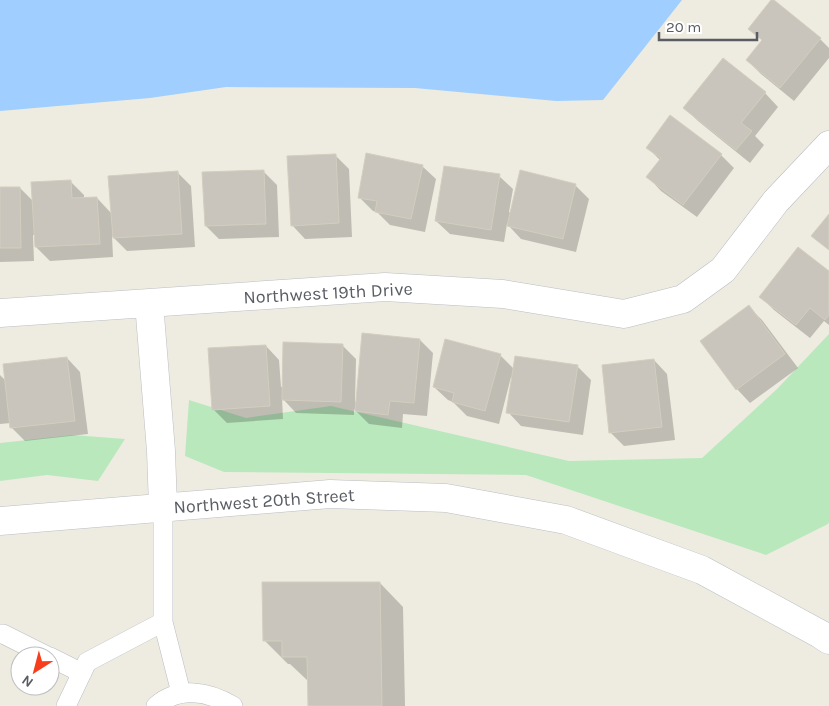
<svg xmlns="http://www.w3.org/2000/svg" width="829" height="706" viewBox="0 0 829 706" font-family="Karla,sans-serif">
<rect width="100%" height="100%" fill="#eeece0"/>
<path fill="#bae8bd" d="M 829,334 L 829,522 L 828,524 L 766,555 L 526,475 L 224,472 L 185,456 L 189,400 L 246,418 L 331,406 L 569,461 L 702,458 L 777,389 Z
M 73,435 L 125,439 L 98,481 L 47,475 L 0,481 L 0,443 Z"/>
<path fill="#9fceff" d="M 0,0 L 682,0 L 603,100 L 556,101 L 415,88 L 226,87 L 150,98 L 0,111 Z"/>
<path fill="#0003" d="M 750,29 L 820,39 L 829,48 L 829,58 L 794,101 L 761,74 L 747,60 L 763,41 Z
M 723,60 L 765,93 L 778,107 L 755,136 L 764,145 L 750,163 L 698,121 L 685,108 Z
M 648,148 L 721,155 L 734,168 L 697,217 L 661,191 L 648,177 L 660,160 Z
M 335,155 L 349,169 L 352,237 L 305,239 L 292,225 Z
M 422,166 L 436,179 L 425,232 L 390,225 L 377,212 L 373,211 L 359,197 Z
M 263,171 L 277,185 L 279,237 L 219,239 L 206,226 Z
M 177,172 L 191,186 L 195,247 L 127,251 L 112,236 L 113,257 L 50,261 L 36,247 L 36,235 L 33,235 L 34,261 L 0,262 L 0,188 L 20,188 L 34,202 L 70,181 L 84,195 L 84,199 L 97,198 L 112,214 Z
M 499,176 L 513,189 L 509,212 L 511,213 L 575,185 L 589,199 L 576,252 L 521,239 L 507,224 L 504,242 L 450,234 L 436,221 Z
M 829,273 L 829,325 L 824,321 L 810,338 L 774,310 L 760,296 Z
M 749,307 L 762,320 L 798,368 L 750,403 L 737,389 Z
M 420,340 L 433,353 L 427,416 L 403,414 L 402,428 L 369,424 L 354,409 L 354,415 L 296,413 L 282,398 L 283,419 L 227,423 L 213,409 L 266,346 L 279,360 L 281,387 L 283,387 L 342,345 L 356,359 L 355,402 L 357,402 Z
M 500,355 L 514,369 L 577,366 L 591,380 L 583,435 L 521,426 L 508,412 L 513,378 L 511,377 L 499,424 L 467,416 L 453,402 L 448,400 L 434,387 Z
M 67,358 L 80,372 L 88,434 L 25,441 L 11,427 L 11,423 L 0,424 L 0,375 L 6,381 Z
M 654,360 L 667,374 L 675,440 L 624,446 L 610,432 Z
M 380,583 L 403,607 L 405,706 L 309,706 L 309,680 L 307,680 L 290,664 L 288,664 L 264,640 Z"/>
<path fill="#c9c5bd" stroke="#d3cebe" d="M 771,0 L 774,0 L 821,38 L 780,88 L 746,60 L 762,40 L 748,29 Z
M 723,58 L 766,92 L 741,123 L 752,131 L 736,150 L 683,108 Z
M 670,115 L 722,154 L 683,205 L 646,177 L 661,158 L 646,148 Z
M 366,153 L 423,165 L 411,219 L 375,212 L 377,201 L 358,198 Z
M 336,154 L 339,223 L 291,226 L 287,156 Z
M 444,166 L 500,174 L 491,230 L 435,221 Z
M 264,170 L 266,224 L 205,226 L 202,172 Z
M 520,170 L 576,184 L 563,239 L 507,226 Z
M 178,171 L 182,234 L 113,238 L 108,176 Z
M 71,180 L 72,198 L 97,197 L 100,244 L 35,247 L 31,182 Z
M 0,187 L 20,187 L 21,248 L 0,248 Z
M 829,214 L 829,250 L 811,236 Z
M 798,247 L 829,271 L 829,315 L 825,320 L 810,308 L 796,325 L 759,297 Z
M 749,305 L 785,354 L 736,390 L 700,341 Z
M 362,333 L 420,339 L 414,403 L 390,401 L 388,415 L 355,411 Z
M 445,339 L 501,354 L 485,411 L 452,402 L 454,393 L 433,387 Z
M 283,342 L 343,344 L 341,402 L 282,400 Z
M 266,345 L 270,406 L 212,410 L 208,348 Z
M 515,356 L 578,365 L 569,422 L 506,413 Z
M 67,357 L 75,421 L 10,428 L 3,364 Z
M 654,359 L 662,427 L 609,433 L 602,365 Z
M 262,582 L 380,582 L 382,706 L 308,706 L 307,657 L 282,657 L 282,641 L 263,641 Z"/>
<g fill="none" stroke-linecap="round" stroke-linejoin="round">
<g stroke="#bbbdc3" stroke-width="20">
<path id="lane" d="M 163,622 L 181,693
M 0,634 L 3,634 L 47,656
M 50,657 L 82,673
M 66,706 L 87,662 L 163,622 L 163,507
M 156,706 C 179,686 208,691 233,706"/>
</g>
<g stroke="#bbbdc3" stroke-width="29">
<path id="street" d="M 149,303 L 161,451 L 163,507
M 0,313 L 385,287 L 503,294 L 624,314 L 683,299 L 723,270 L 776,201 L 829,145
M 0,521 L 330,494 L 446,498 L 566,520 L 702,570 L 820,634 L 829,640"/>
</g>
<use href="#lane" stroke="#fff" stroke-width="19"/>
<use href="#street" stroke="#fff" stroke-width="28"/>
</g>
<g text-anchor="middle" stroke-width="5" stroke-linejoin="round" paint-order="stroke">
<g font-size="18" fill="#595d63" stroke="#fff">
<text transform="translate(328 293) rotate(-3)" y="6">Northwest 19th Drive</text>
<text transform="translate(264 501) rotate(-4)" y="6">Northwest 20th Street</text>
</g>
</g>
<g transform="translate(35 671) rotate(216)"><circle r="24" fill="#ffffff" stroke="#bdbec1"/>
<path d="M0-4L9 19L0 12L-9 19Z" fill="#f83d1c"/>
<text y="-8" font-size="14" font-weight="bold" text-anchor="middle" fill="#595d63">N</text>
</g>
<path d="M659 32v8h98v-8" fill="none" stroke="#595d63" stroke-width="2.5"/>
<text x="666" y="32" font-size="15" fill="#595d63" stroke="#ffffff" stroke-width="4" paint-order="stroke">20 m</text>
</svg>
